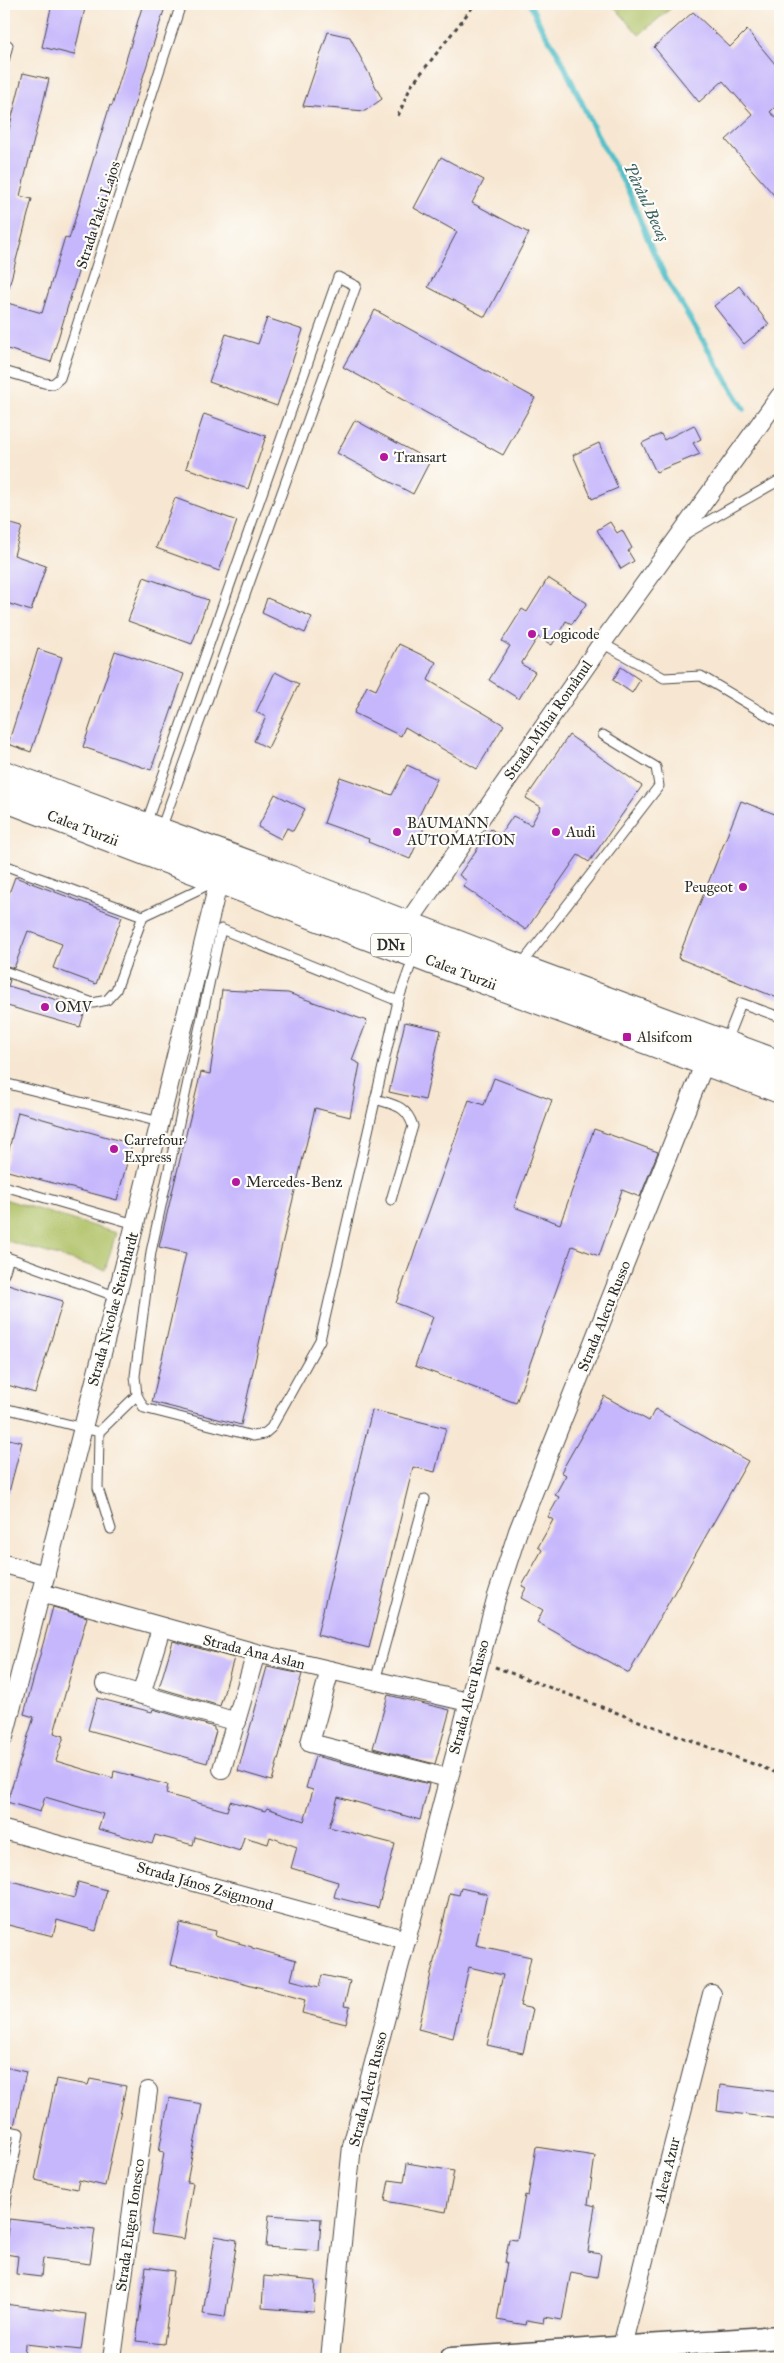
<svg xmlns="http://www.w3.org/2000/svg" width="784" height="2363" viewBox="0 0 784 2363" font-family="'IM FELL Great Primer',serif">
<rect width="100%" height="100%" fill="#fdfcf7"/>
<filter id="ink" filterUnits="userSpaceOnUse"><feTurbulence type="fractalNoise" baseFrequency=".02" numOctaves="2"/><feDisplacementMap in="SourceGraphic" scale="10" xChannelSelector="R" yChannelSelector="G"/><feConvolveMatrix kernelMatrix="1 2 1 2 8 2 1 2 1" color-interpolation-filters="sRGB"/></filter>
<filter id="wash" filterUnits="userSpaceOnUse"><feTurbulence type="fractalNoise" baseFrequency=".0096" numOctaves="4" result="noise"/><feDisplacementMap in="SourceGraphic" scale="20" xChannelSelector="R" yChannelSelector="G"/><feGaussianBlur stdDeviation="1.12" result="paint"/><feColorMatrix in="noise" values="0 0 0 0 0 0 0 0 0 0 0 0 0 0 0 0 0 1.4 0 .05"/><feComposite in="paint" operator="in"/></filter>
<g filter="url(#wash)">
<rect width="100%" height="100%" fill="#f7e7d2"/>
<path fill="#aec165" stroke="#6c7648" d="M 612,4 L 676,4 L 639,35 Z
M 4,1199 L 116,1233 L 105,1270 L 4,1240 Z"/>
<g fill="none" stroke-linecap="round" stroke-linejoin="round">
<path stroke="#51bfc9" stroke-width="5.5" d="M 530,4 L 541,27 L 559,55 L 600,141 L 628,190 L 651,247 L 668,282 L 744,409"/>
</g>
<g id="blocks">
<path fill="#c6b7fc" d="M 52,4 L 86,4 L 74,55 L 42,47 Z
M 143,4 L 166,4 L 95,230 L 91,229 L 51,362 L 4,348 L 4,302 L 42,313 L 65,237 L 69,239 L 110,105 L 112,106 Z
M 693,12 L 730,47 L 747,30 L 780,70 L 780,102 L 770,112 L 780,121 L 780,202 L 726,140 L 753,115 L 723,81 L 699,102 L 654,47 Z
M 328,32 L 350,37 L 382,99 L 365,111 L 303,106 Z
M 23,73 L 49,79 L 20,196 L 32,199 L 9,287 L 4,287 L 4,149 Z
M 441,157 L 484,180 L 472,203 L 529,233 L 485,317 L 428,287 L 457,232 L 414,208 Z
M 739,286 L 769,324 L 744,344 L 714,306 Z
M 375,310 L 535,398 L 503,455 L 343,367 Z
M 267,318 L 303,330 L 277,406 L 209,382 L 226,334 L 258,344 Z
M 204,414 L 266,436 L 248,489 L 186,468 Z
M 355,420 L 430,461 L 413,494 L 337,453 Z
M 694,425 L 701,439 L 693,443 L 700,454 L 656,472 L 642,443 L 661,434 L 664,440 Z
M 599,443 L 618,488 L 592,499 L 573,455 Z
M 175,498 L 237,521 L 219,571 L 156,548 Z
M 4,522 L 22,527 L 14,555 L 46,566 L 31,611 L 4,602 Z
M 610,522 L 617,533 L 622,530 L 632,548 L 628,551 L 634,561 L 621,569 L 597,530 Z
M 144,577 L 208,600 L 192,644 L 128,621 Z
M 548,578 L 587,603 L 572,624 L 566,621 L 552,645 L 538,637 L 521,664 L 535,672 L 519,699 L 489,680 L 510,646 L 502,641 L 522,609 L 527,612 Z
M 267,598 L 312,617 L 305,633 L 262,613 Z
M 399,644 L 436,662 L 428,680 L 504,725 L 477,769 L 405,727 L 401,736 L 354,713 L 367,686 L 376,690 Z
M 38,649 L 62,657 L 31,752 L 8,744 Z
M 115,651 L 184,674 L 151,770 L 83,747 Z
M 621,667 L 640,680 L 632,693 L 613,680 Z
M 275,672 L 299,684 L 268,748 L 254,741 L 266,717 L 256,712 Z
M 569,735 L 642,786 L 589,862 L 578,855 L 526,930 L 463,886 L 467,881 L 459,875 L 491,829 L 500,835 L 513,816 L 531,825 L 541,807 L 526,798 Z
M 407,765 L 437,779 L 418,818 L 427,821 L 410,859 L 368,842 L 369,839 L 324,823 L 340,777 L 392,795 Z
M 275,794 L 305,809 L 293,831 L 287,828 L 281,839 L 258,827 Z
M 741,801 L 780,816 L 780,999 L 678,958 Z
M 15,877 L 122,917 L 96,984 L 53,968 L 62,944 L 28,931 L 14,968 L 4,965 L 4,907 Z
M 4,978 L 10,980 L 8,986 L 86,1008 L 80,1027 L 4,1005 Z
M 222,990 L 288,993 L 367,1021 L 352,1060 L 360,1064 L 350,1117 L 315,1108 L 271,1290 L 241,1425 L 152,1402 L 186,1253 L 159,1247 L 201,1072 L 210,1074 Z
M 405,1022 L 441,1030 L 425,1100 L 389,1092 Z
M 494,1078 L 552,1100 L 514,1207 L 560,1224 L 594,1129 L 658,1152 L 640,1197 L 622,1190 L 599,1256 L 572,1246 L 516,1403 L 415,1366 L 433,1317 L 396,1303 L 469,1100 L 484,1105 Z
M 18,1112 L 132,1144 L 117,1200 L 4,1170 Z
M 8,1284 L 63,1301 L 35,1393 L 4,1384 L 4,1299 Z
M 604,1396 L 649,1421 L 655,1409 L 748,1461 L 629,1673 L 537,1622 L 543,1610 L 521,1598 L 526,1588 L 522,1586 L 542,1550 L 538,1547 L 553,1520 L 548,1517 L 559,1497 L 555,1495 L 566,1475 L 561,1472 Z
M 372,1410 L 446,1428 L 435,1472 L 413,1467 L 369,1648 L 317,1635 Z
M 4,1438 L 22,1442 L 9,1492 L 4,1491 Z
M 53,1607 L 87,1617 L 54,1733 L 64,1736 L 56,1761 L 113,1778 L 114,1771 L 168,1785 L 166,1794 L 227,1811 L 230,1801 L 265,1811 L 267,1808 L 304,1821 L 313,1790 L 306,1788 L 315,1756 L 429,1784 L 420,1820 L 338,1797 L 329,1827 L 395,1844 L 378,1908 L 334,1897 L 338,1882 L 291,1868 L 297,1847 L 270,1837 L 268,1844 L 244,1837 L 240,1851 L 195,1837 L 193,1845 L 155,1835 L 152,1844 L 98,1829 L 103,1814 L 45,1797 L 40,1812 L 7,1802 L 34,1717 L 24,1714 Z
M 173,1641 L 234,1658 L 220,1706 L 159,1688 Z
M 267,1667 L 302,1674 L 272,1781 L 238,1771 Z
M 388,1695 L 450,1710 L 435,1764 L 373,1748 Z
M 97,1698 L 152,1712 L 153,1709 L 214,1727 L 214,1730 L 216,1731 L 207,1763 L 88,1730 Z
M 4,1879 L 74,1898 L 78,1882 L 107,1890 L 96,1931 L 57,1920 L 53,1936 L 4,1924 Z
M 461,1888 L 487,1894 L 476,1945 L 531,1957 L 520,2006 L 533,2009 L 523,2053 L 487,2045 L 503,1975 L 469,1967 L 453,2038 L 418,2029 L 450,1893 L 459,1895 Z
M 180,1923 L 216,1931 L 215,1936 L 252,1947 L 252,1948 L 296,1960 L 291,1980 L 319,1987 L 322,1975 L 350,1981 L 344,2006 L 350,2007 L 346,2024 L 302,2013 L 305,2000 L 201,1971 L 170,1965 Z
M 4,2067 L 26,2072 L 14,2126 L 4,2124 Z
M 56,2079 L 88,2085 L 90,2079 L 126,2086 L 105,2186 L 79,2180 L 77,2189 L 35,2180 Z
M 720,2085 L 780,2092 L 780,2119 L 717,2111 Z
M 169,2098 L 202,2104 L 187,2182 L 193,2183 L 184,2239 L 151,2234 L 164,2152 L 159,2151 Z
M 536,2147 L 595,2156 L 588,2204 L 595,2206 L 588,2252 L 601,2254 L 597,2277 L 571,2272 L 562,2320 L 545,2317 L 544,2323 L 527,2320 L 526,2325 L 497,2320 L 507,2263 L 505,2263 L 509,2239 L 517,2240 L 525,2195 L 528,2196 Z
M 407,2163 L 454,2171 L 446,2212 L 385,2201 L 389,2180 L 404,2182 Z
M 269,2215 L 321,2219 L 319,2251 L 266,2247 Z
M 9,2219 L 95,2229 L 90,2264 L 43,2258 L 41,2277 L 16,2274 L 18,2256 L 5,2254 Z
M 215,2236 L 237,2240 L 225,2317 L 203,2314 Z
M 146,2267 L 174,2271 L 164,2344 L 136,2341 Z
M 264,2276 L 316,2281 L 314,2312 L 262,2308 Z
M 4,2304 L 86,2314 L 81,2350 L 25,2344 L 24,2359 L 4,2356 Z"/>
</g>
</g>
<g filter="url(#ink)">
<use href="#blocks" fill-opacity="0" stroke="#4a4744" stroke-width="1"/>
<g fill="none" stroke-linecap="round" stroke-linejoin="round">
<g stroke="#4a4744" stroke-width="11">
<path id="service" d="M 4,61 L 8,45
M 4,371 L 44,383 L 53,384 L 60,378 L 181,4
M 687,533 L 780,480
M 602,643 L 664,678 L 701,676 L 780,723
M 146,824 L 338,277 L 356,286 L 161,829
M 4,865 L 143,916 L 212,883
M 520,966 L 659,786 L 656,767 L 603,735
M 4,971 L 93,1003 L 107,1000 L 116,990 L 143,916
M 398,1001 L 320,1340 L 271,1428 L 264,1434 L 253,1436 L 144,1408 L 137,1395 L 135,1376 L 151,1252 L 221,929 L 398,1001 L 414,956
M 726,1041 L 741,1003 L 780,1017
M 4,1083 L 160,1122
M 375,1099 C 394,1105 406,1105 413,1126 L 391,1200
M 4,1186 L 135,1224
M 4,1256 L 115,1296
M 4,1274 L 9,1258
M 4,1408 L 99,1432 L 137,1395
M 99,1432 L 98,1488 L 111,1529
M 375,1681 L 425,1499
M 4,2130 L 19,2133 L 4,2211"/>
</g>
<g stroke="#4a4744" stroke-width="20">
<path id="minor" d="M 407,924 L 602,643 L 780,396
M 4,1564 L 46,1575
M 41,1593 L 256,1653 L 468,1702
M 330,1670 L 310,1743 L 448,1778
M 105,1684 L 237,1722
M 141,1695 L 161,1628
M 4,1737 L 135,1224 L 219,880
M 222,1769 L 256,1653
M 4,1830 L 407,1940
M 622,2346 L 712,1994
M 112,2359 L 148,2091
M 330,2359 L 352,2146 L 496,1599 L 518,1531 L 705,1062"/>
</g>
<g stroke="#4a4744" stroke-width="25">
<path id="tertiary" d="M 451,2359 L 780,2337"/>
</g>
<g stroke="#4a4744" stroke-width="30">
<path id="primary" d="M 4,775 L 285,878 L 518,968 L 780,1065
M 4,797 L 455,969 L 780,1089"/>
</g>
<path stroke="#4a4744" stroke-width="3" stroke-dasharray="4 4" stroke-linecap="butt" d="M 398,116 L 411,86 L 475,4
M 495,1667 L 780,1774"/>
<use href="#service" stroke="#fff" stroke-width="9"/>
<use href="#minor" stroke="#fff" stroke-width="18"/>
<use href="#tertiary" stroke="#fff" stroke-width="22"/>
<use href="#primary" stroke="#fff" stroke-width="28"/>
</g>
</g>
<g fill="#b5179e" stroke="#fdfcf7" stroke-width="2">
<circle cx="384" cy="457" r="5"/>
<circle cx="532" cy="634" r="5"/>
<circle cx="397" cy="832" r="5"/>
<circle cx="556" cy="832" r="5"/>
<circle cx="743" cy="887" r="5"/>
<circle cx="45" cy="1007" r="5"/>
<rect x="622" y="1032" width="10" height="10" rx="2.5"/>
<circle cx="114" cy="1149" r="5"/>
<circle cx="236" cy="1182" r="5"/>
</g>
<g text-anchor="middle" stroke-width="4.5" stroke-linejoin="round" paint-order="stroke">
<rect fill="#fdfcf7" stroke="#6a6a68" stroke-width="1" x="371" y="933.5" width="40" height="23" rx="4"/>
<g font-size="14" font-weight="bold" fill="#2b2b2b">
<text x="391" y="950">DN1</text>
</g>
<g font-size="15" fill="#2b2b2b" stroke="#fdfcf7">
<text transform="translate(98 215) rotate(-72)" y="5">Strada Pakei Lajos</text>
<text transform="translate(548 720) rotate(-55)" y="5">Strada Mihai Românul</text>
<text transform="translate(83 828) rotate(21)" y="5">Calea Turzii</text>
<text transform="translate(461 972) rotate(21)" y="5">Calea Turzii</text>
<text transform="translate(113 1309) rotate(-75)" y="5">Strada Nicolae Steinhardt</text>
<text transform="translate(604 1316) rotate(-68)" y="5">Strada Alecu Russo</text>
<text transform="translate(254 1652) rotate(14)" y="5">Strada Ana Aslan</text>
<text transform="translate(469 1697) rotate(-75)" y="5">Strada Alecu Russo</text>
<text transform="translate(205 1886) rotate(16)" y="5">Strada János Zsigmond</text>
<text transform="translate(368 2089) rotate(-76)" y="5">Strada Alecu Russo</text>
<text transform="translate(667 2170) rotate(-76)" y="5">Aleea Azur</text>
<text transform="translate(130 2225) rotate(-82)" y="5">Strada Eugen Ionesco</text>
</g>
<g font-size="15" fill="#2b2b2b" stroke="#fdfcf7" text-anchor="start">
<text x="394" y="462">Transart</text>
<text x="542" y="639">Logicode</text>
<text x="407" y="828">BAUMANN<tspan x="407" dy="17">AUTOMATION</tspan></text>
<text x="566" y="837">Audi</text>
<text x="733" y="892" text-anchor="end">Peugeot</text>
<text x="55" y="1012">OMV</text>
<text x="637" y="1042">Alsifcom</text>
<text x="124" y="1145">Carrefour<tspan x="124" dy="17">Express</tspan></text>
<text x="246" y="1187">Mercedes-Benz</text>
</g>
<g font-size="16" font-style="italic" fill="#385f62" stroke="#fdfcf7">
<text transform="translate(647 202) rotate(65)" y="6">Pârâul Becaș</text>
</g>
</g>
<rect width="784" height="2363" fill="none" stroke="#fdfcf7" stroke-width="20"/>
</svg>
